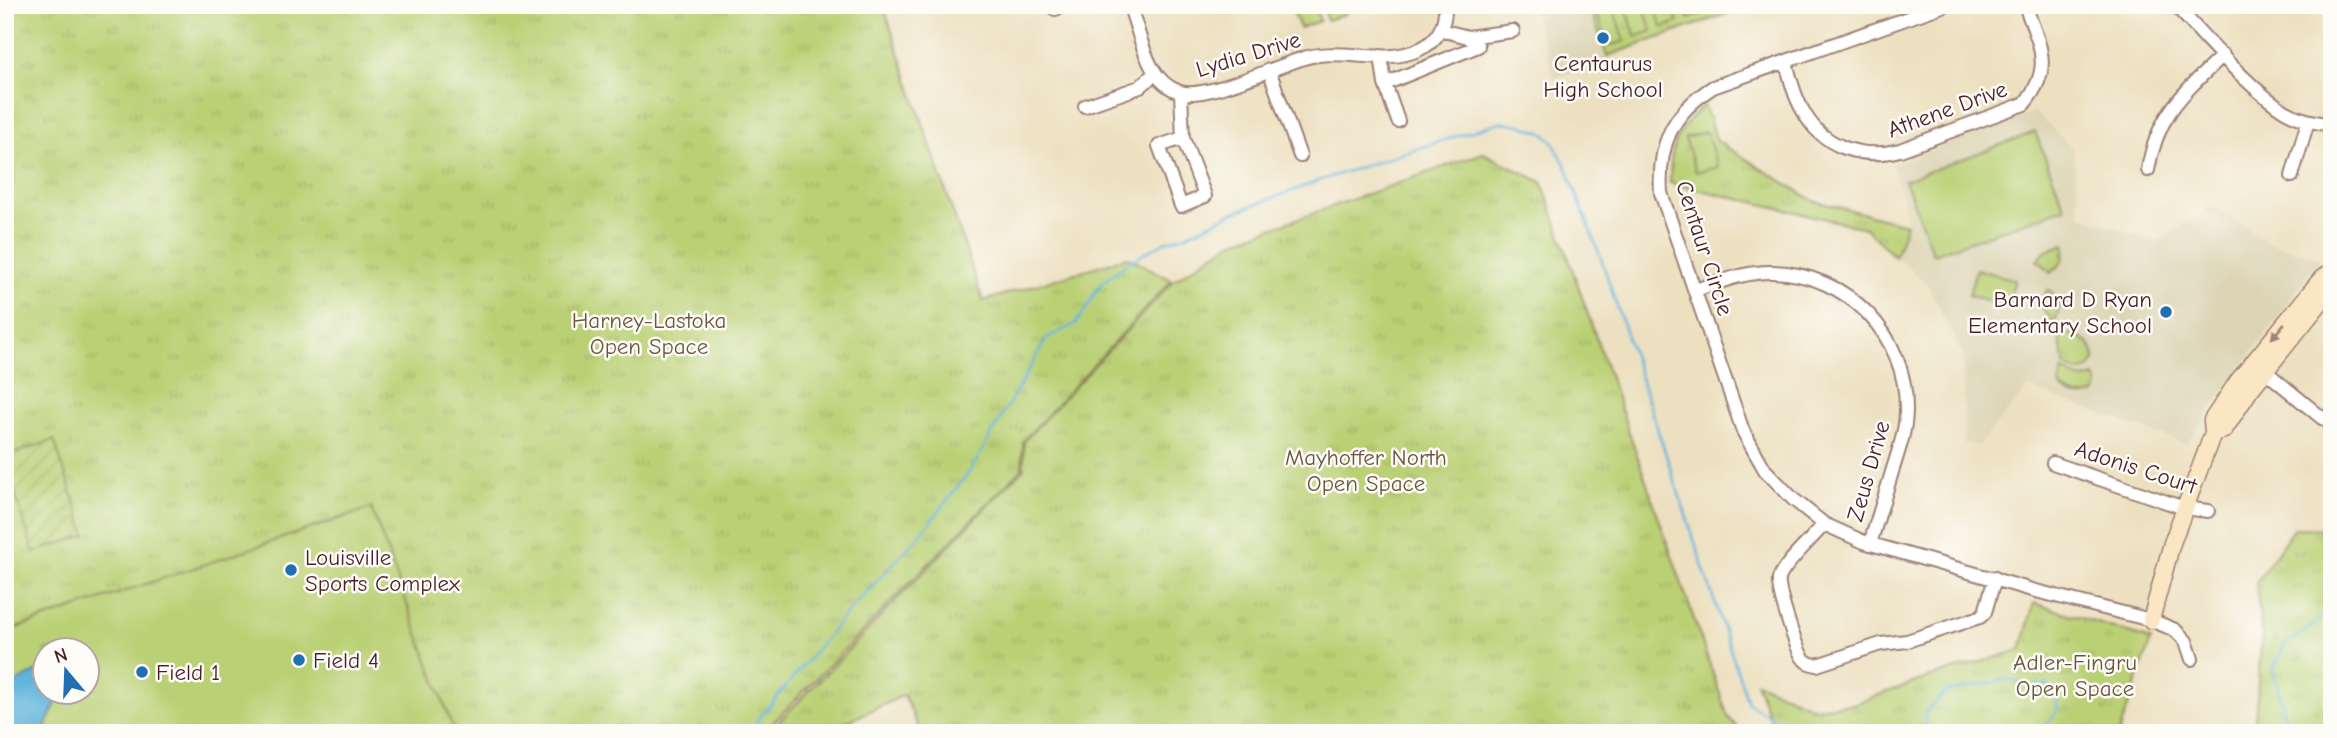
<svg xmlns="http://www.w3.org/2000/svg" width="2337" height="738" viewBox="0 0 2337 738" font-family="'Comic Neue',sans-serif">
<defs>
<pattern id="park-tufts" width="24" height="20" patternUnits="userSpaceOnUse" patternTransform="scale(1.75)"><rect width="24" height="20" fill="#bad074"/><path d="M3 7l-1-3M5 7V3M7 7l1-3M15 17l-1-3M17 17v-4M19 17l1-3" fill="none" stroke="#a1b265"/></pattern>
<pattern id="garden-furrows" width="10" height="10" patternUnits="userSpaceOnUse" patternTransform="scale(1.75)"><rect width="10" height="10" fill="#bad074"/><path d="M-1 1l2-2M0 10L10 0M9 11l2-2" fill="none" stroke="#a1b265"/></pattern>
</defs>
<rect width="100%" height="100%" fill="#fdfcf7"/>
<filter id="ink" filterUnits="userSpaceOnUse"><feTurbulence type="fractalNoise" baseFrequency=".0143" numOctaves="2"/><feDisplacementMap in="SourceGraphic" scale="14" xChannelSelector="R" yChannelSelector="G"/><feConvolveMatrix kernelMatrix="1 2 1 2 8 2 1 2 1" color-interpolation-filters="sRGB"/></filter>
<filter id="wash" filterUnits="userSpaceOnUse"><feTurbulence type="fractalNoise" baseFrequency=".00686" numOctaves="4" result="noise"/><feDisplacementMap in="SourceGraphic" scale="28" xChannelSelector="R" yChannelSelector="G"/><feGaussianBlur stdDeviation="1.57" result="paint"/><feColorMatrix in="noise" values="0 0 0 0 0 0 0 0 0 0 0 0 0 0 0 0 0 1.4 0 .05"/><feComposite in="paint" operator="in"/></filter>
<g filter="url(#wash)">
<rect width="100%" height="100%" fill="#ede0c0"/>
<path fill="#dcd4b4" d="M 1531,5 L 1757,5 L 1555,78 Z
M 2035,112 L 2073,148 L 2080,216 L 2158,242 L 2212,205 L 2269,243 L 2320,258 L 2186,444 L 2028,388 L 1977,446 L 1964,443 L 1964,358 L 1928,285 L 1895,257 L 1906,224 L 1903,198 L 1892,164 Z"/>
<path fill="url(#park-tufts)" stroke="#827850" stroke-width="2" d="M 5,5 L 883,5 L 983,301 L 1128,257 L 1172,280 L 1023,441 L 1022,468 L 763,733 L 455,733 L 371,508 L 5,632 Z
M 1322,5 L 1342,5 L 1346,14 L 1327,20 Z
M 1589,5 L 1738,5 L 1740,9 L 1607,56 Z
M 1704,105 L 1717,141 L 1814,201 L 1906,224 L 1895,257 L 1865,228 L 1670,183 C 1670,143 1675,133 1704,105 Z
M 1483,153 L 1542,182 L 1728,717 L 1742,733 L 921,733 L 904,695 L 823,733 L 768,733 L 1024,468 L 1024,441 L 1173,281 L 1232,242 Z
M 2065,244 C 2065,259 2062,265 2050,273 L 2041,262 L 2037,261 L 2046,251 Z
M 2048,289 C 2060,299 2062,309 2054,322 L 2039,304 Z
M 2070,334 C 2086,338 2092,344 2095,360 L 2089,369 L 2077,372 L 2065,365 L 2059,337 Z
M 2063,370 C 2073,377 2082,381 2095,377 L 2098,384 L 2096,393 C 2082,399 2069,397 2059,385 Z
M 2294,528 L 2332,529 L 2332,733 L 2242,733 L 2255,720 L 2262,635 L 2256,583 Z
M 2034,603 L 2151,640 L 2119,733 L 1775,733 L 1756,682 L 1814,708 L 1853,704 L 1933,676 L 2021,650 Z"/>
<path fill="url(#garden-furrows)" stroke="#827850" stroke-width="2" d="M 54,440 L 86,535 L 34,552 L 5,465 L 5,456 Z"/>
<path fill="#bad074" stroke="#827850" stroke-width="2" fill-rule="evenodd" d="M 1291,5 L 1314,5 L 1320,21 L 1300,28 Z
M 1625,5 L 1643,5 L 1652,31 L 1636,37 Z
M 1654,5 L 1672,5 L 1678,22 L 1662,27 Z
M 1684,5 L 1702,5 L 1704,13 L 1689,19 Z
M 1612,6 L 1625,41 L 1609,46 L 1596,12 Z
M 1706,132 L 1718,167 L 1696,172 L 1685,138 Z
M 2035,132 L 2065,208 L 1933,254 L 1905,180 Z
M 1976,269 L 2015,280 L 2007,306 L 1969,295 Z
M 371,508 L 455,733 L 5,733 L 5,632 ZM 46,650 L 88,650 L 88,692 L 46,692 Z"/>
<path fill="#60b4dc" stroke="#556a84" stroke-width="2" d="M 45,667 L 46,692 L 60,693 L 43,733 L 10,733 L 5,721 L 5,688 Z"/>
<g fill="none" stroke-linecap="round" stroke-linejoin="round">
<path stroke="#60b4dc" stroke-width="2.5" d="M 747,733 L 852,607 L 921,534 L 971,470 L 1047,338 L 1075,324 L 1086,310 L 1094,294 L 1104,281 L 1123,266 L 1166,241 L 1184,236 L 1232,213 L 1324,179 L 1500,122 L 1520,125 L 1543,133 L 1551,139 L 1566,166 L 1601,258 L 1748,703 L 1787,727 L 1841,733
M 1929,733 L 1924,714 L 1946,692 L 2008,679 L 2030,686 L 2047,685 L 2057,693 L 2057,711 L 2044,727 L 2044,733
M 2289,733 L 2273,669 L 2285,645 L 2314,625 L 2332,605"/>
</g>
</g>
<g filter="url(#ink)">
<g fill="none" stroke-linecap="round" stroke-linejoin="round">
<g stroke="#9c8076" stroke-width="16">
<path id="street" d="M 1054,5 L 1055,9 L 1067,5
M 1132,5 L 1132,13 C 1142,41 1148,82 1180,92 C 1205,100 1277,66 1304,58 C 1341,47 1385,66 1420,49 C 1438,41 1446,24 1445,5
M 1945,5 L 1713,87 C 1671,114 1658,145 1661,193 L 1743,431 L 1765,470 L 1793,499 L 1824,524 L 1864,542 L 2032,590 L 2151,620 L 2175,630 L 2186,641 L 2192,659
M 2175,5 C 2206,38 2248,88 2285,111 C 2300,120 2315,122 2332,125
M 1468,37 L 1513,31
M 1381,56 L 1385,84 L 1398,121
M 1786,62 C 1790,78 1794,95 1802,109 C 1821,147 1861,160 1900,150 L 2024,104 C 2055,67 2039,45 2025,5
M 1269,70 L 1300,156
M 1385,84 L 1478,46 L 1468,37 L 1441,30
M 1181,93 L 1183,138 L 1205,196 L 1181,206 L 1159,146 L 1183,138
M 1085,106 L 1140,87 L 1154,74
M 2148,170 C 2157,114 2184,93 2223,55
M 2292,176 L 2308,121
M 1695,290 C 1720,282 1747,271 1773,272 C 1848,274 1907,335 1906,410 C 1906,432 1898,452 1892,472 C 1885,496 1877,520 1870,544
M 2259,366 L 2322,418 L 2332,423
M 2053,463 L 2184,508 L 2208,511
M 1824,524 C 1814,537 1782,566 1779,579 C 1777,590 1796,648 1803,658 C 1806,663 1811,664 1817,665 L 1881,644 L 1907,641 L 1980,617 L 1985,612 L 1995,578"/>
</g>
<g stroke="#9c8076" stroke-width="19">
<path id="secondary" d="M 2213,433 L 2224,430 L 2250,390 L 2332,288
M 2151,620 L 2172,543 L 2213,433 L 2212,420 L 2238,381 L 2322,278 L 2332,271"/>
</g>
<use href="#street" stroke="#fff" stroke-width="12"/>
<use href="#secondary" stroke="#fbe6c4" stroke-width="16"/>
</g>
<defs><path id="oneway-solid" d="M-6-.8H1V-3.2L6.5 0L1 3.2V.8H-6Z" transform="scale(1.75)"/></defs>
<use fill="#a28278" href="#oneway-solid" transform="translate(2278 331) rotate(130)"/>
</g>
<g fill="#1f6fb2" stroke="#fdfcf7" stroke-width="2.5">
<circle cx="1603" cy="38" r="7"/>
<circle cx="2166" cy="312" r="7"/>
<circle cx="291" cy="570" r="7"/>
<circle cx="299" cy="660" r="7"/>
<circle cx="142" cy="672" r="7"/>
</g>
<g text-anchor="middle" stroke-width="5" stroke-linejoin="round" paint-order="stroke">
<g font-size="23" fill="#4a1f2b" stroke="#fdfcf7">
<text transform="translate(1248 54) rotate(-17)" y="8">Lydia Drive</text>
<text transform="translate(1947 109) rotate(-20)" y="8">Athene Drive</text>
<text transform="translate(1705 248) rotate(72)" y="8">Centaur Circle</text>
<text transform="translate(2136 467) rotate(18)" y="8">Adonis Court</text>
<text transform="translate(1868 471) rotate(-74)" y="8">Zeus Drive</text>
</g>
<g font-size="23" fill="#4a1f2b" stroke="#fdfcf7" text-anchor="start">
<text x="1603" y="71" text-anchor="middle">Centaurus<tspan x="1603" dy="26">High School</tspan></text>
<text x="2152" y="307" text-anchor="end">Barnard D Ryan<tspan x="2152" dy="26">Elementary School</tspan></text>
<text x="305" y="565">Louisville<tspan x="305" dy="26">Sports Complex</tspan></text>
<text x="313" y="668">Field 4</text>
<text x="156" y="680">Field 1</text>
</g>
<g font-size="23" fill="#6c5441" stroke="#fdfcf7">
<text x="649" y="328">Harney-Lastoka<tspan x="649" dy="26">Open Space</tspan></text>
<text x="1366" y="465">Mayhoffer North<tspan x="1366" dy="26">Open Space</tspan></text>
<text x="2075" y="670">Adler-Fingru<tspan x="2075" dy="26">Open Space</tspan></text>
</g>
</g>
<rect width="2337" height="738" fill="none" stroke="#fdfcf7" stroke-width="28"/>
<g transform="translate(66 671) rotate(341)"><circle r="33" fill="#fdfcf7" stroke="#b5a4a5" stroke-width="2"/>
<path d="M0-5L12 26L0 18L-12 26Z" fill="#1f6fb2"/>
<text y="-10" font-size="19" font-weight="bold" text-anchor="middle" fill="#4a1f2b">N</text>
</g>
</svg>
